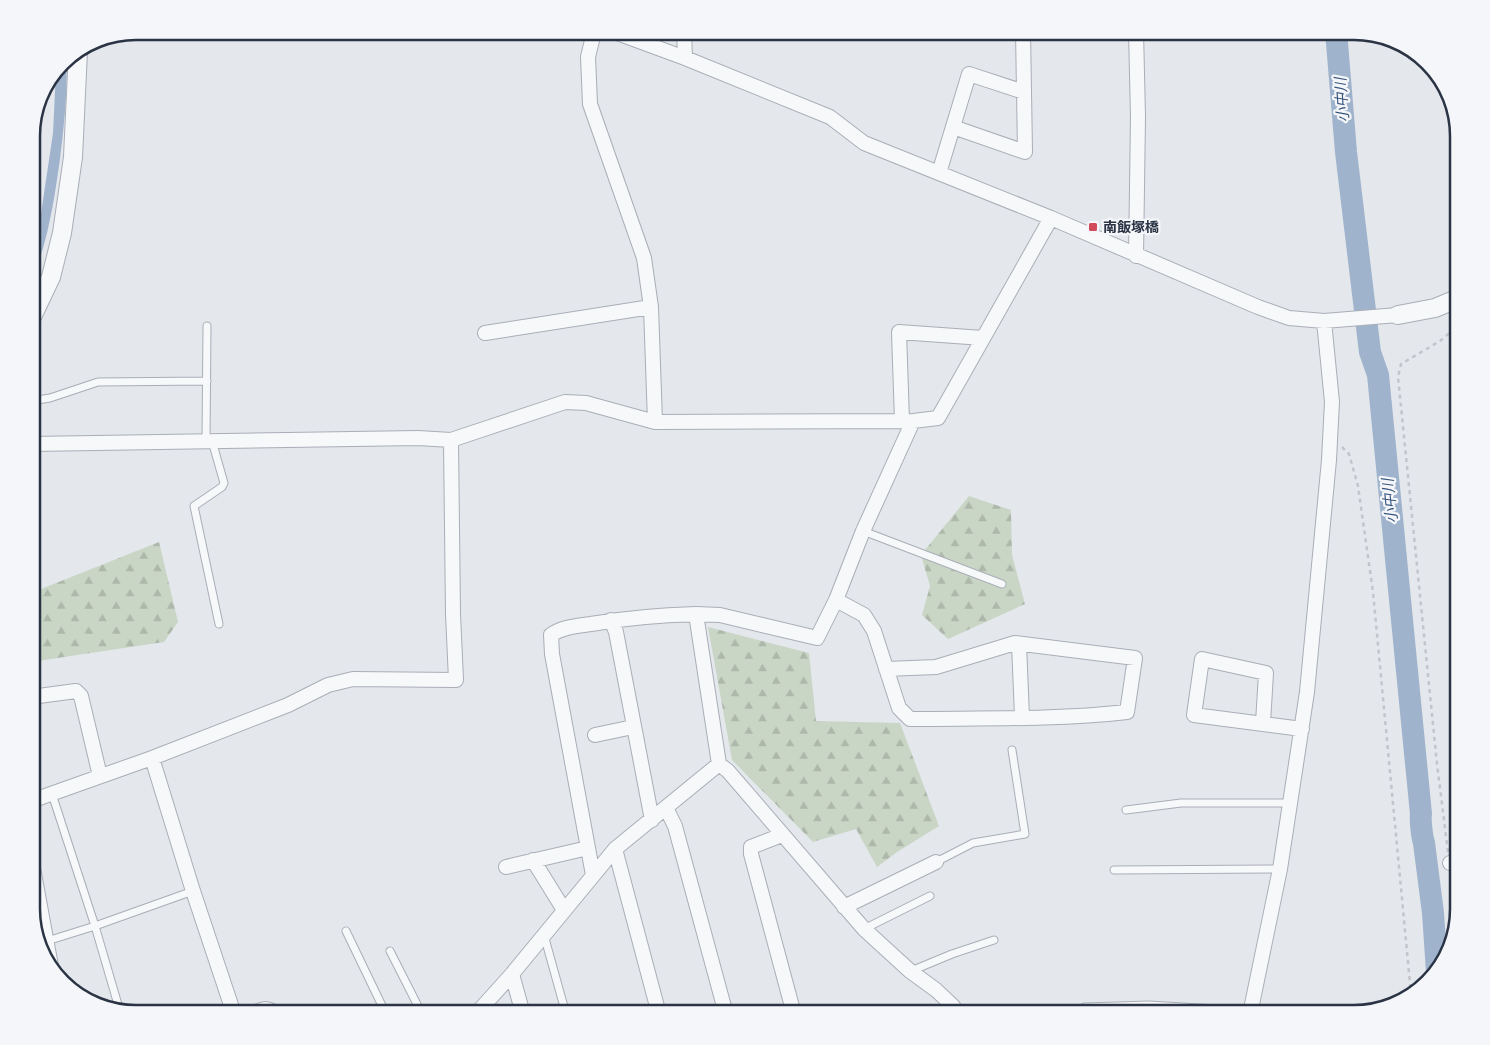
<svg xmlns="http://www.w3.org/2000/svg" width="1490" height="1045" viewBox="0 0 1490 1045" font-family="'Noto Sans','Noto Sans JP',sans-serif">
<defs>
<pattern id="forest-firs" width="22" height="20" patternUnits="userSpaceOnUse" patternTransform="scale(1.25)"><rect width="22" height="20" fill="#c9d6c5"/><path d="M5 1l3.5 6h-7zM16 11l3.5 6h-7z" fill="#adb8ab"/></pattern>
</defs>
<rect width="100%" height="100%" fill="#e4e7ec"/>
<path fill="url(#forest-firs)" d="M 969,496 L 1011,510 L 1012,555 L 1025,604 L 948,639 L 922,615 L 930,586 L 921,555 Z
M 159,542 L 178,622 L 164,642 L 31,662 L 31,593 Z
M 708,627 L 809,653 L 816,721 L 900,723 L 939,826 L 897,852 L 877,867 L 856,829 L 813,842 L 732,760 Z"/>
<path fill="#9fb4cc" d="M 66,58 C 68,92 64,125 60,159 C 54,201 48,242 31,283 L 31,255 L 38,234 L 53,133 L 56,71 Z"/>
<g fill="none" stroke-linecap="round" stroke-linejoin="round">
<path stroke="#9fb4cc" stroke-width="22" d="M 1336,31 L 1346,152 L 1370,352 L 1378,375 L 1421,814 C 1420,820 1422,837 1424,843 L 1433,913 L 1437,972"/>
<g stroke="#a9aeb7" stroke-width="9">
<path id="service" d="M 31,401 L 50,398 L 98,382 L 207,381
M 206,441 L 207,326
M 212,441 L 224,483 L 222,487 L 194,506 L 219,624
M 863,531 L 1002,584
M 52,794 L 95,926 L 119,1008
M 1126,810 L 1181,803 L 1291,803
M 936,862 L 973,843 L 1025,834 L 1012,750
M 1114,870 L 1280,869
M 864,929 L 930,896
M 346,931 L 386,1014
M 544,935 L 566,1014
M 47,941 L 95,926 L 193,891
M 390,951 L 422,1014
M 911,971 L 952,954 L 994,940
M 1085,1014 L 1084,1007 L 1149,1005 L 1250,1011"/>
</g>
<g stroke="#a9aeb7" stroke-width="16">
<path id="minor" d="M 684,31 L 685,58
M 594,32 L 588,57 L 590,104 L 644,258 L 651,307 L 655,422
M 128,33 L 594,32 L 617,33 L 685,58 L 830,117 L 864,143 L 1051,218 L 1258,307 L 1289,318 L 1324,321 L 1398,315
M 953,127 L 1025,152 L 1023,31
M 939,173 L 969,74 L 1024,92
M 1136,256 L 1138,117 L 1136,31
M 485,333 L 651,307
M 902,421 L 899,332 L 983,338
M 913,421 L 863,531 L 836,600 L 817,638 L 720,615 L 696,614 L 719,764 L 728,771 L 864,929 L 910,971 L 936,990 L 952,1005 L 959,1014
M 31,444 L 418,438 L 451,440 L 565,402 L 586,403 L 655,422 L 913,421 L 938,418 L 1051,218
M 836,600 L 864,615 L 874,631 L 899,708 L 910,719 C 982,718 1055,720 1127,712 L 1135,658 L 1015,643 L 936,667 L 886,669
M 611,620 L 616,632 L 652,820
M 1019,644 L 1022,717
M 31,697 L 76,691 L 81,696 L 100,776
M 1263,723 L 1266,673 L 1202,659 L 1194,715 L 1302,729
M 595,735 L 633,727
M 152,758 L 193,891 L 234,1014
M 31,801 L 152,758 L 288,705 L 328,685 L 353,679 L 456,680 L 453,614 L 451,440
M 666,808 L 675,826 L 726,1014
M 782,835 L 751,847 L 751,854 L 794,1014
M 615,849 L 659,1014
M 31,857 L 51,966
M 533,860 L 564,910
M 1450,863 L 1459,862
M 506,867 L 588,848
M 593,875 L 552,654 L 551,635 C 562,627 577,626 591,624 C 626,618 661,615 696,614
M 844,907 L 936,862
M 512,974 L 523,1014
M 252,1014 C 261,1009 267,1006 276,1014
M 476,1014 L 512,974 L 615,849 L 719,764
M 1250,1014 L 1280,869 L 1307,692 L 1329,460 L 1332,402 L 1324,321"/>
</g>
<g stroke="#a9aeb7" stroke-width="20">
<path id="tertiary" d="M 1398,315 L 1435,308 L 1459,298
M 31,319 L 51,277 L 62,233 L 73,157 L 78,51"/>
</g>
<path stroke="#c2c5cb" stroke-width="2.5" stroke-dasharray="4 4" stroke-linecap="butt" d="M 1342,447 L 1349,454 L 1358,486 L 1373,592 L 1411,994
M 1448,852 L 1437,764 L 1398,377 L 1401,364 L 1440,341 L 1459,325
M 1451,875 L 1455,920"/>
<use href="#service" stroke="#f7f8fa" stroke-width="7"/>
<use href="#minor" stroke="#f7f8fa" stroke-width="14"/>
<use href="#tertiary" stroke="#f7f8fa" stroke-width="18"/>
</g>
<rect fill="#d1495b" stroke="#f4f6f9" stroke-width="2" x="1088" y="222" width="10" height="10" rx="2.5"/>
<g text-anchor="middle" stroke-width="4.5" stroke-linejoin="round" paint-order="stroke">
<g font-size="14" font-weight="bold" fill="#2b3445" stroke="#f4f6f9" text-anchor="start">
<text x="1103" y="232">南飯塚橋</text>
</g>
<g font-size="15" font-style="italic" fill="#34527a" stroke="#f4f6f9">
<text transform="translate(1342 100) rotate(-94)" y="5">小中川</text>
<text transform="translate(1390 501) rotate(-96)" y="5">小中川</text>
</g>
</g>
<path d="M0 0H1490V1045H0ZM136 40H1354A96 96 0 0 1 1450 136V909A96 96 0 0 1 1354 1005H136A96 96 0 0 1 40 909V136A96 96 0 0 1 136 40Z" fill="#f4f6f9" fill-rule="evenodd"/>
<path fill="none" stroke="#2b3445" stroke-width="2.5" d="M136 40H1354A96 96 0 0 1 1450 136V909A96 96 0 0 1 1354 1005H136A96 96 0 0 1 40 909V136A96 96 0 0 1 136 40Z"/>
</svg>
